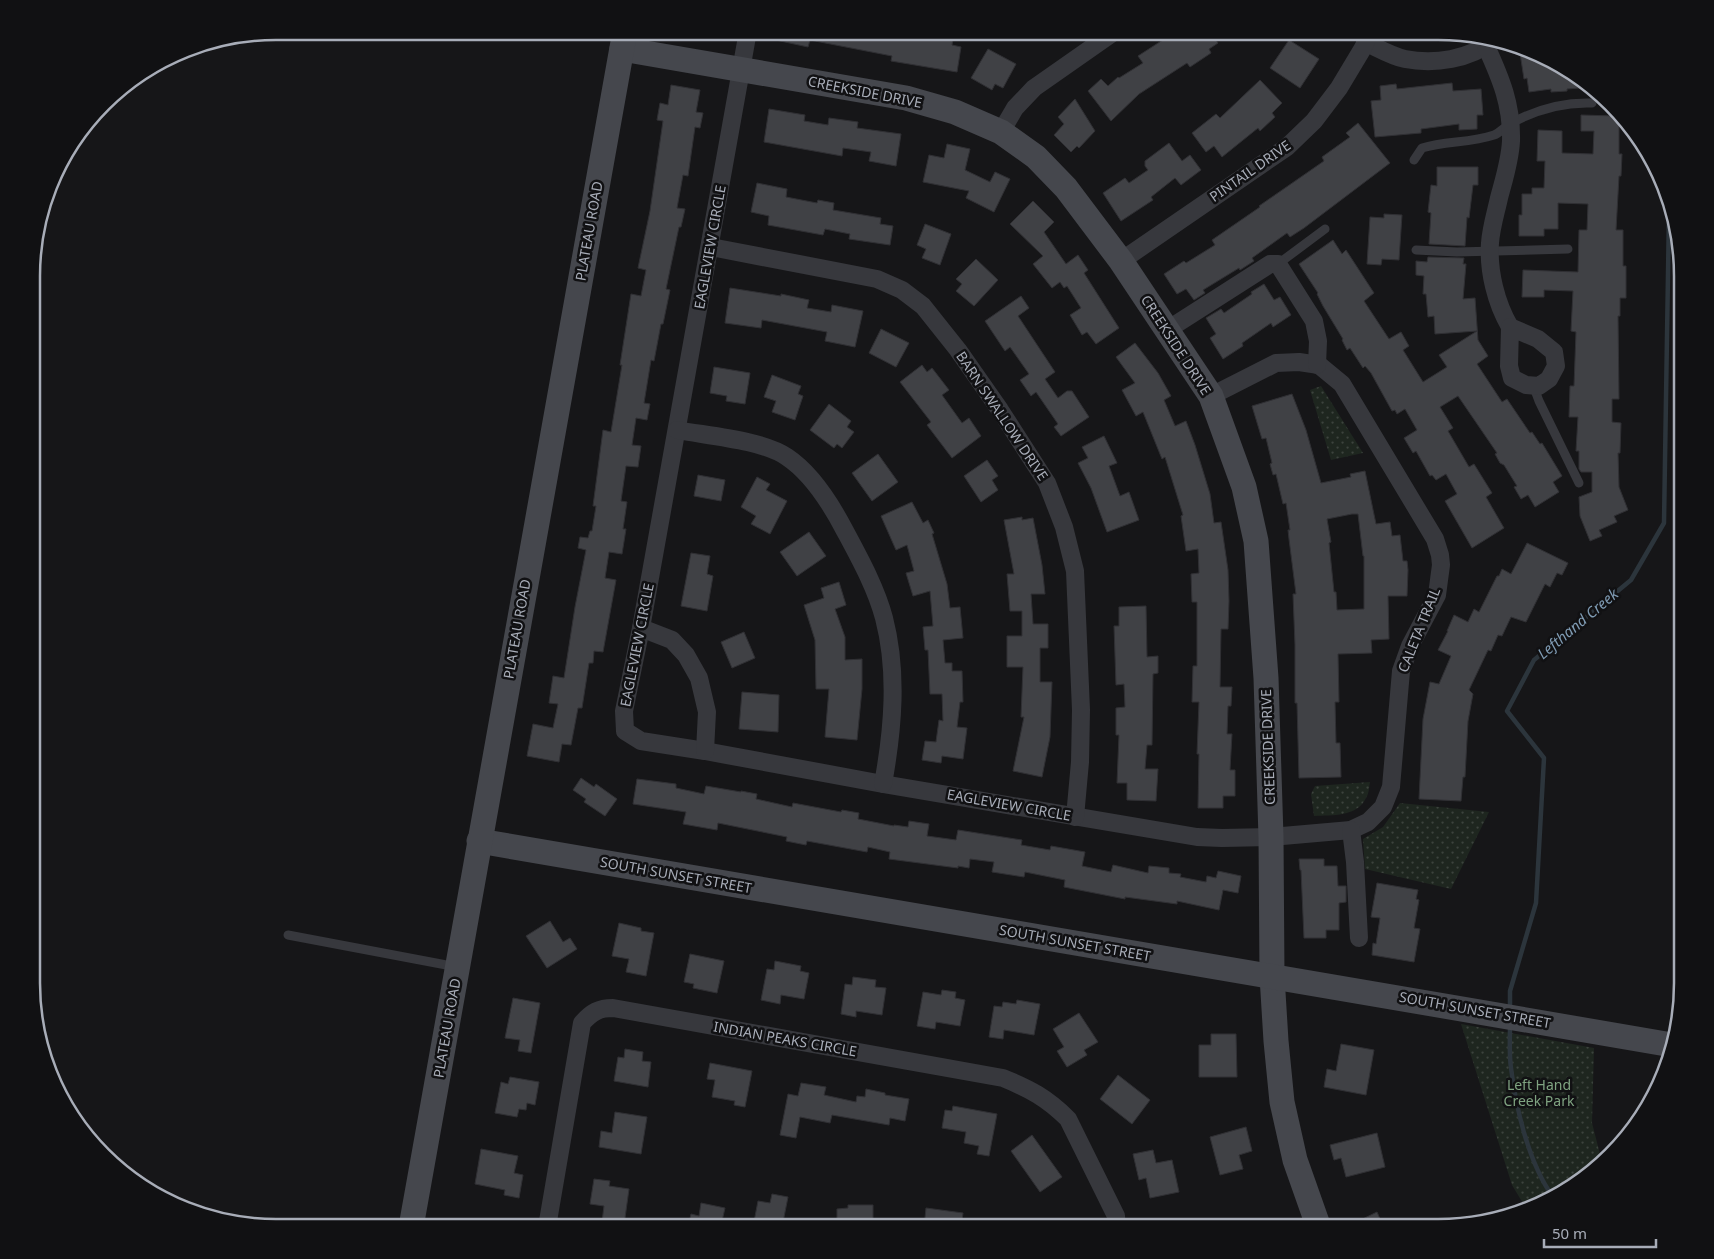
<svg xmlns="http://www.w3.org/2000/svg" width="1714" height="1259" viewBox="0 0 1714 1259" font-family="'Noto Sans',sans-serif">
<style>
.park{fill:url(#park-dots)}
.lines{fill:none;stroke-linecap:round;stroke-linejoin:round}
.stream{stroke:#2c353c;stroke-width:4.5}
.building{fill:#404145;stroke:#303034;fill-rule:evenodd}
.lane{stroke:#37383d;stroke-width:9}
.street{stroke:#37383d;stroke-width:18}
.secondary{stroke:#45474d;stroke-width:25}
.labels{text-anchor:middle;stroke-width:5;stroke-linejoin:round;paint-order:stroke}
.street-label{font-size:14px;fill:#a8adb8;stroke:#111113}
.park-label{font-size:14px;fill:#7fa381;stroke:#111113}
.water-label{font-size:15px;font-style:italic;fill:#7f9bb3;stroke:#111113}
.rim{fill:none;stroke:#a8adb8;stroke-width:2.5}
</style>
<defs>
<pattern id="park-dots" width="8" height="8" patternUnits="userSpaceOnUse" patternTransform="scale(1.25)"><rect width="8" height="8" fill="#1e261f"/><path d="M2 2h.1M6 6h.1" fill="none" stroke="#3c433d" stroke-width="1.8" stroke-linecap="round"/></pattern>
</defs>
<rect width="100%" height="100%" fill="#161618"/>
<!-- park -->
<g class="park">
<polygon points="1321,386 1363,453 1331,460 1310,390"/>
<path d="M1370,782C1369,787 1369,794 1366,798C1357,817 1332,815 1314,816L1311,794L1315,786Z"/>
<polygon points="1400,803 1489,812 1451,889 1365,869 1363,839 1383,827"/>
<polygon points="1461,1024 1594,1048 1592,1123 1601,1158 1547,1202 1527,1210 1512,1185"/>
</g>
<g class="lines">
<!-- stream -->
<g class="stream">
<polyline points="1510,1010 1510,991 1536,903 1544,758 1507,711 1534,660 1631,580 1664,523 1669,212"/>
<path d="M1510,1025C1510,1040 1509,1054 1511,1068C1516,1109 1529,1164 1553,1197"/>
</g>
</g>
<!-- building -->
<g class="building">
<polygon points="763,31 913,32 913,33 953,39 952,45 961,47 957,72 891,61 892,56 810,40 808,47 762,37"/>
<polygon points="1167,32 1210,32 1218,43 1209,49 1211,53 1190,67 1187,63 1139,94 1111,121 1088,91 1101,79 1108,86 1118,77 1119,78 1143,63 1138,56 1169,36"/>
<polygon points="1289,40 1319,59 1300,88 1270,68"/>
<polygon points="988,49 1016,64 1003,88 995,84 992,90 971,78"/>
<polygon points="1534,51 1587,82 1592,87 1567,89 1567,91 1551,92 1551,89 1529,92 1527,78 1524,79 1520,53"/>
<polygon points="1260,80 1282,103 1272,113 1275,117 1260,131 1258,128 1222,157 1214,146 1206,152 1192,133 1216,114 1220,118"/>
<polygon points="1452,83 1453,91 1481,89 1483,115 1477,115 1477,129 1459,130 1459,124 1421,129 1421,133 1375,137 1371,101 1381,100 1380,86 1396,84 1397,89"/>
<polygon points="671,85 700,90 696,112 703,113 700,128 695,127 688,176 683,175 677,208 685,209 681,227 679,227 666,289 670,290 663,324 661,324 654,361 651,360 644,403 650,404 647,420 636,418 632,445 641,446 638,467 626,466 621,501 627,502 623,529 626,529 622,554 609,552 605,578 616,580 603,652 594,651 593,663 589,663 582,708 578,708 571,745 562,744 559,762 527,756 533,724 553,728 558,704 549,703 553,676 564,678 575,607 586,550 578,548 580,537 588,538 590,531 592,531 596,506 593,506 603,430 611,432 622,365 620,365 631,294 641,296 646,270 638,268 650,211 663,121 657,120 660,103 668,105"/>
<polygon points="1075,99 1095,131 1079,148 1077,146 1071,152 1054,135 1064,124 1058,117"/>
<polygon points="769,109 805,115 804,121 828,125 829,118 858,122 857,128 901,134 896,166 869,161 871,152 843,148 842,156 764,142"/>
<polygon points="1581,115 1615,116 1619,121 1619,154 1622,154 1621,176 1619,176 1616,230 1623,230 1623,266 1626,266 1626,298 1620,298 1620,316 1618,316 1619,399 1612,399 1612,422 1621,423 1620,453 1618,453 1619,487 1628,510 1614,516 1617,522 1599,530 1602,536 1590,541 1580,516 1579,497 1592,492 1592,472 1581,472 1579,469 1579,451 1576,451 1578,417 1569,417 1570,386 1574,386 1576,332 1571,331 1573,291 1544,290 1544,297 1522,297 1523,270 1578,272 1579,230 1587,230 1588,204 1558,203 1558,229 1544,229 1544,236 1519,236 1519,215 1522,215 1522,194 1532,194 1532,188 1544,188 1545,161 1537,161 1538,130 1562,131 1562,153 1593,154 1594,131 1581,131"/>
<polygon points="1358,123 1390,163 1304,228 1290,237 1287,233 1252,258 1254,261 1240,270 1239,268 1203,290 1205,293 1194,300 1186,289 1177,294 1164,274 1184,261 1186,263 1215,245 1212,240 1260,207 1259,206 1324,161 1322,157 1350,137 1346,133"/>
<polygon points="1169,143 1182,161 1190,155 1201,170 1181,185 1175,178 1151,197 1153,200 1121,221 1103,193 1125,178 1129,183 1148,170 1145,166 1145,161"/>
<polygon points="947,144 970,149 965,170 990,182 995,172 1010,179 994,212 966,198 969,191 923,182 929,155 944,158"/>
<polygon points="1437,167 1478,167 1478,185 1473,185 1469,218 1467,217 1465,246 1429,244 1431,213 1428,212 1431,185 1437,186"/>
<polygon points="757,183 787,189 786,197 817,203 818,200 834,203 833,210 881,218 880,224 893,226 890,245 849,239 850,234 825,229 823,235 768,225 769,216 751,212"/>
<polygon points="1033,201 1054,222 1044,232 1066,264 1078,255 1088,270 1084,273 1119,328 1096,344 1087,332 1082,335 1070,315 1081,308 1067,286 1064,288 1060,282 1052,288 1033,264 1043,256 1010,224"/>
<polygon points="1384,214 1402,215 1399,260 1382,259 1381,265 1367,264 1370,217 1384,218"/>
<polygon points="925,224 951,234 940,265 922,258 926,249 917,245"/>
<polygon points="1333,240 1342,254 1346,250 1374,293 1364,301 1389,339 1401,332 1409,346 1403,350 1423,382 1447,367 1439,355 1477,331 1435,334 1434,316 1428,317 1426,294 1423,294 1424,276 1416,275 1416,261 1427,262 1428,257 1464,258 1463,264 1466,264 1463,299 1475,298 1478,340 1488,356 1477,364 1502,402 1507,399 1530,433 1532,432 1540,444 1542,443 1562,476 1553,482 1559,492 1535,507 1528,495 1521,499 1514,487 1517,486 1504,465 1500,463 1495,454 1497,453 1458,396 1440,407 1453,428 1448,431 1469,467 1474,464 1492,493 1486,497 1504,528 1472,548 1445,501 1457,494 1446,474 1436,480 1432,475 1430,476 1416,451 1413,453 1404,438 1417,430 1405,409 1397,414 1395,410 1392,411 1371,373 1365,366 1363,368 1350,348 1347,350 1342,340 1343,339 1323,306 1317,294 1318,293 1299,264"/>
<polygon points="976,259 998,280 974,306 956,291 962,284 956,279"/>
<polygon points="1264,284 1274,300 1280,297 1291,315 1273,327 1271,323 1242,343 1243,346 1223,359 1210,338 1216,334 1206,318 1221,309 1224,313 1252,294 1251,292"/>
<polygon points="730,288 781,296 781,294 809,300 807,308 831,312 832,305 863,311 855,347 825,341 827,332 762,320 761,328 725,323"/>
<polygon points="1021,296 1029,308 1018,316 1055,372 1045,379 1058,398 1067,391 1072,391 1089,417 1061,436 1054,427 1058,424 1036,392 1031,396 1020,380 1029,374 1010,347 1005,351 985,321"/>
<polygon points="881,329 909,343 896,367 869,353"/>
<polygon points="1135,343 1158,373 1171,396 1164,400 1175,426 1186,421 1195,445 1210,494 1214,523 1221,522 1228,570 1229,601 1228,629 1221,629 1220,687 1232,687 1231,706 1228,706 1227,734 1232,734 1230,770 1235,770 1235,796 1223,796 1223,808 1198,808 1199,754 1197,754 1199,702 1192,702 1193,666 1197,666 1197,602 1192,602 1191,574 1199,573 1198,549 1186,551 1181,516 1183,515 1165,457 1162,459 1143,412 1136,416 1122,390 1135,383 1116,357"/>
<polygon points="922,365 927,372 932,368 949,390 942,395 962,423 969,418 981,436 952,458 927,425 931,422 900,382"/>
<polygon points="714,367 750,373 745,404 726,401 727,396 710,393"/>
<polygon points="772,375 801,386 798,394 803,396 795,420 772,412 776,401 764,397"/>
<path d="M1292,394L1306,430L1321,483L1351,477L1350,474L1365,471L1376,524L1390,522L1392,536L1400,535L1403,561H1407L1408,570L1407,596H1388L1389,639L1371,640L1372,653L1338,654L1339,702H1335L1336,743H1340L1341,777L1299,778L1297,703H1295V645L1293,594H1296L1289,539L1288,530H1290L1286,503L1283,504L1276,474L1273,475L1270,464L1272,463L1266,438L1262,439L1252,406ZM1352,514H1358L1363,556H1364V609L1337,610L1336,592H1334L1329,543L1331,542L1327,519Z"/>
<polygon points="829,404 851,421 847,427 854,432 842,448 837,444 834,448 810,430"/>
<polygon points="1104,436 1117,463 1109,466 1120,496 1129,492 1139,520 1107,532 1091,488 1078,463 1088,458 1082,447"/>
<polygon points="878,454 898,482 872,501 852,473"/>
<polygon points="987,460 998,476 992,480 998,490 981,502 964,476"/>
<polygon points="698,475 725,480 721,501 694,496"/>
<polygon points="757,477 770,484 766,490 787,501 770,534 751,524 756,516 741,507"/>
<polygon points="912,502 923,523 928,520 934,533 932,534 947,584 950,608 960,607 963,638 943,640 945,663 952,663 952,671 962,671 963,702 960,702 957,727 967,728 963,759 942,756 941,763 922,760 925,741 936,742 939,720 943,721 942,694 930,694 928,650 925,650 923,627 933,626 930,591 913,596 906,573 914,571 907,545 896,550 881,516"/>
<polygon points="1022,517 1022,520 1033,518 1042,565 1045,594 1031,594 1033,624 1048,624 1048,648 1040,648 1040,682 1052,682 1050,737 1042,777 1013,771 1024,717 1021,717 1023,667 1007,667 1007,636 1022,636 1022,611 1010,611 1007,574 1014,574 1004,520"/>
<polygon points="809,532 826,556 797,576 780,552"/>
<polygon points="1527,543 1568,563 1562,575 1557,573 1550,587 1545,584 1526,622 1511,617 1502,636 1498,635 1491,651 1488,650 1469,690 1473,694 1468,721 1465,777 1463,777 1461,801 1419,799 1423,719 1430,682 1439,684 1451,656 1438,650 1448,631 1447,631 1454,615 1468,622 1474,609 1479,612 1497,576 1499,576 1502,569 1511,574"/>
<polygon points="691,553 710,556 707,574 713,576 707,611 681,606"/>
<polygon points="839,582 846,605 835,609 845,637 845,660 862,659 862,689 857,740 825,737 829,689 816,689 815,640 804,605 824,598 821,588"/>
<polygon points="1146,606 1147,657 1158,656 1158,673 1153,674 1152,745 1147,745 1145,769 1158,769 1156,801 1127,800 1127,783 1117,783 1119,735 1116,735 1116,708 1125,707 1124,684 1116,685 1114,626 1119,626 1119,607"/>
<polygon points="744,632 755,658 732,668 721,642"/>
<polygon points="742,692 779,695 778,732 739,729"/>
<polygon points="581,778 594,787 596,784 617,799 605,816 584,802 586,799 573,790"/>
<polygon points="637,779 676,784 676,788 704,794 706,786 741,792 741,791 757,794 756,799 792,807 793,803 841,812 842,810 859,813 858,819 894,826 894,825 908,827 909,821 929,824 927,836 956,840 958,830 1022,840 1021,845 1050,850 1051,846 1085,852 1082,866 1111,872 1113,865 1148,873 1149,866 1169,868 1169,873 1181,874 1180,877 1206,882 1207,876 1216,878 1218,871 1241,876 1238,893 1223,890 1219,910 1177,901 1177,904 1125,897 1125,899 1064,887 1065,880 1025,872 1024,877 992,872 994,862 970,859 969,868 958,866 958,868 889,859 890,852 868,847 867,852 807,841 806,845 786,841 787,837 718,823 717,830 683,824 686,812 633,804"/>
<polygon points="1299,859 1324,859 1324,866 1337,866 1338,886 1346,886 1346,902 1339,903 1339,930 1326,930 1326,938 1304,938 1301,870 1300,870"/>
<polygon points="1377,883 1418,890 1416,899 1419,900 1414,928 1420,929 1414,962 1372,955 1373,943 1376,944 1380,918 1371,917"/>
<polygon points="550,921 563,942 570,938 577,949 547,968 526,936"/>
<polygon points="619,923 641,928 641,931 654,933 646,976 626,972 629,959 612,956"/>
<polygon points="690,954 724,961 717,993 693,988 694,984 684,982"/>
<polygon points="775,961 801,966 800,971 809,973 804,999 781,995 780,1004 761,1000 767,969 774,970"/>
<polygon points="853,977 876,980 875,987 886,988 882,1015 856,1011 856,1017 841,1014 845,984 852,985"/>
<polygon points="942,990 956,992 955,998 965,1000 960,1026 936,1022 935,1029 917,1026 923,992 941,995"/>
<polygon points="513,998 540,1003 531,1053 518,1051 520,1040 505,1038"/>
<polygon points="1017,1000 1040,1004 1034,1035 1004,1030 1003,1039 989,1037 994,1006 1002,1007 1003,1002 1016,1004"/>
<polygon points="1079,1013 1098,1042 1084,1050 1087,1055 1067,1067 1057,1051 1064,1047 1053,1029"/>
<polygon points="1211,1034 1236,1034 1237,1077 1199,1077 1199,1045 1211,1045"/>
<polygon points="1341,1044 1374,1050 1366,1095 1324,1087 1327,1069 1336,1071"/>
<polygon points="625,1049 643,1052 642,1061 651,1062 648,1087 614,1081 618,1057 624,1058"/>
<polygon points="710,1063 752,1071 745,1107 734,1105 735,1101 712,1097 715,1080 707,1079"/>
<polygon points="1118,1075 1150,1100 1132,1124 1100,1099"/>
<polygon points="510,1077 539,1082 535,1105 527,1103 526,1110 519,1109 517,1117 495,1113 501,1082 508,1084"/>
<polygon points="801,1083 826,1087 824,1095 856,1102 857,1096 865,1097 866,1089 885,1093 885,1095 909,1099 905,1121 890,1118 889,1125 832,1115 830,1123 800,1117 796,1138 780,1135 788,1094 798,1096"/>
<polygon points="953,1106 997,1114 989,1156 977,1154 979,1146 964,1143 966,1132 942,1128 945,1110 952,1111"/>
<polygon points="615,1112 647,1117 641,1154 599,1147 601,1131 612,1133"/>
<polygon points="1246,1127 1252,1151 1239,1155 1243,1169 1220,1175 1210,1137"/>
<polygon points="1377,1133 1385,1167 1346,1177 1341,1158 1334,1160 1330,1145"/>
<polygon points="1032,1135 1062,1177 1040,1192 1011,1151"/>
<polygon points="481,1149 518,1156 514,1173 523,1175 519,1198 504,1195 505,1190 475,1184"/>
<polygon points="1153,1150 1156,1163 1172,1160 1179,1192 1150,1198 1146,1178 1139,1180 1133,1154"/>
<polygon points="594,1179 610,1181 609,1186 629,1189 624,1225 602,1222 604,1206 590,1204"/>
<polygon points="772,1194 788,1197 782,1227 753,1227 758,1201 770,1203"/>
<polygon points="701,1203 725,1208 722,1221 728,1222 727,1227 688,1227 691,1214 699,1216"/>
<polygon points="848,1205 873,1205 873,1228 837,1227 837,1209 848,1208"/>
<polygon points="926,1208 963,1213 961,1228 924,1228"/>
<polygon points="1377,1212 1384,1228 1344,1228"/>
</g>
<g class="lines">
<!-- lane -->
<g class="lane">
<path d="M1414,160L1422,148C1446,141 1470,143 1494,135C1500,133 1504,127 1510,124C1535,110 1564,102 1592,103"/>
<polyline points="1416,250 1457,252 1568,249"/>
<polyline points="1278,264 1325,229"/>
<polyline points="1533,385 1539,401 1579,483"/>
<polyline points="288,935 457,967"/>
</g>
<!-- street -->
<g class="street">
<polyline points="748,31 641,628 624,711 625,731 641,741 705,751 883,784 1197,837 1222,838 1271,837 1351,830 1368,822 1383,807 1391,787 1401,671 1410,646 1437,595 1441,565 1440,555 1435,539 1342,384 1319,365 1299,362 1276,363 1211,396"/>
<path d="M1365,42C1378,48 1391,56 1405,59C1435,65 1469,59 1493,41"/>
<path d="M1486,46C1501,79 1512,105 1511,141C1510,161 1504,179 1499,198C1496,212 1491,228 1490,243C1488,271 1496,303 1510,327"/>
<polyline points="1001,132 1015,108 1034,88 1114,32"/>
<polyline points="711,247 877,279 902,290 923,306 958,350 1000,410 1047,483 1064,527 1075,571 1081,710 1080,762 1075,817"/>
<polyline points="1121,261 1287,147 1314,121 1339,88 1363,48 1370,32"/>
<polygon points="1510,327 1538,339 1554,352 1556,366 1549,379 1539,386 1526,385 1512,378 1509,366"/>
<polyline points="1167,330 1270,264 1278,264 1314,321 1318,341 1317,365"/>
<path d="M677,430C709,436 762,440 787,457C811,473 832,506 845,531C860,559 876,588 884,618C898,672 893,729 883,784"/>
<polyline points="641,628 672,640 686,655 699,678 707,712 705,751"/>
<polyline points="1351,830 1355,862 1359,938"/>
<path d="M547,1227L582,1023C592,1012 599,1008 613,1008L1003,1078C1030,1089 1047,1098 1068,1119L1116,1216L1117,1228"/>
</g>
<!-- secondary -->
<g class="secondary">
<polyline points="622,49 906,98 955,112 1001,132 1036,157 1066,188 1121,261 1211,396 1244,487 1256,541 1266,678 1271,837 1272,976 1276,1041 1282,1102 1295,1160 1319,1228"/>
<polyline points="479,841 1672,1045"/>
<polyline points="411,1227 625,31"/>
</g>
</g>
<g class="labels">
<!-- street labels -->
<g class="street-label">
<text transform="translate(865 92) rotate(11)" y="5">CREEKSIDE DRIVE</text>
<text transform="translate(1250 171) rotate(-35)" y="5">PINTAIL DRIVE</text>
<text transform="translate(589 231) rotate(-80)" y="5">PLATEAU ROAD</text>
<text transform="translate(710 247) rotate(-80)" y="5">EAGLEVIEW CIRCLE</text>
<text transform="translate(1176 345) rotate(57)" y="5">CREEKSIDE DRIVE</text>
<text transform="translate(1002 416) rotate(56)" y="5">BARN SWALLOW DRIVE</text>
<text transform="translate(517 629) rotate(-80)" y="5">PLATEAU ROAD</text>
<text transform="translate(1419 630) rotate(-68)" y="5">CALETA TRAIL</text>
<text transform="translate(637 645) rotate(-79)" y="5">EAGLEVIEW CIRCLE</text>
<text transform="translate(1268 747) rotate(-92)" y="5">CREEKSIDE DRIVE</text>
<text transform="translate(1009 805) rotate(10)" y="5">EAGLEVIEW CIRCLE</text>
<text transform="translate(676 875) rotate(10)" y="5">SOUTH SUNSET STREET</text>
<text transform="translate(1075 943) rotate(10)" y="5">SOUTH SUNSET STREET</text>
<text transform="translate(1475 1010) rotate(10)" y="5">SOUTH SUNSET STREET</text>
<text transform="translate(447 1028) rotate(-80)" y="5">PLATEAU ROAD</text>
<text transform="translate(785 1039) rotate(10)" y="5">INDIAN PEAKS CIRCLE</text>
</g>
<!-- park labels -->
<g class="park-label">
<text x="1539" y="1090">Left Hand<tspan x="1539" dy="16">Creek Park</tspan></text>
</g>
<!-- water labels -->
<g class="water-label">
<text transform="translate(1578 624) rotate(-40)" y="5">Lefthand Creek</text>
</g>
</g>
<!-- crop -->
<path d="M0 0H1714V1259H0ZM276 40H1438A236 236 0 0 1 1674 276V983A236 236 0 0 1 1438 1219H276A236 236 0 0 1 40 983V276A236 236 0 0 1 276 40Z" fill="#111113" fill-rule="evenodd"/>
<path class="rim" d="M276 40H1438A236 236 0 0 1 1674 276V983A236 236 0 0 1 1438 1219H276A236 236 0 0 1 40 983V276A236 236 0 0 1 276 40Z"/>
<!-- scale -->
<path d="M1544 1239v8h112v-8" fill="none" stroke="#a8adb8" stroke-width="2.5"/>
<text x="1552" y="1239" font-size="15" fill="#a8adb8" stroke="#111113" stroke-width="4" paint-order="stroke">50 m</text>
</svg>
